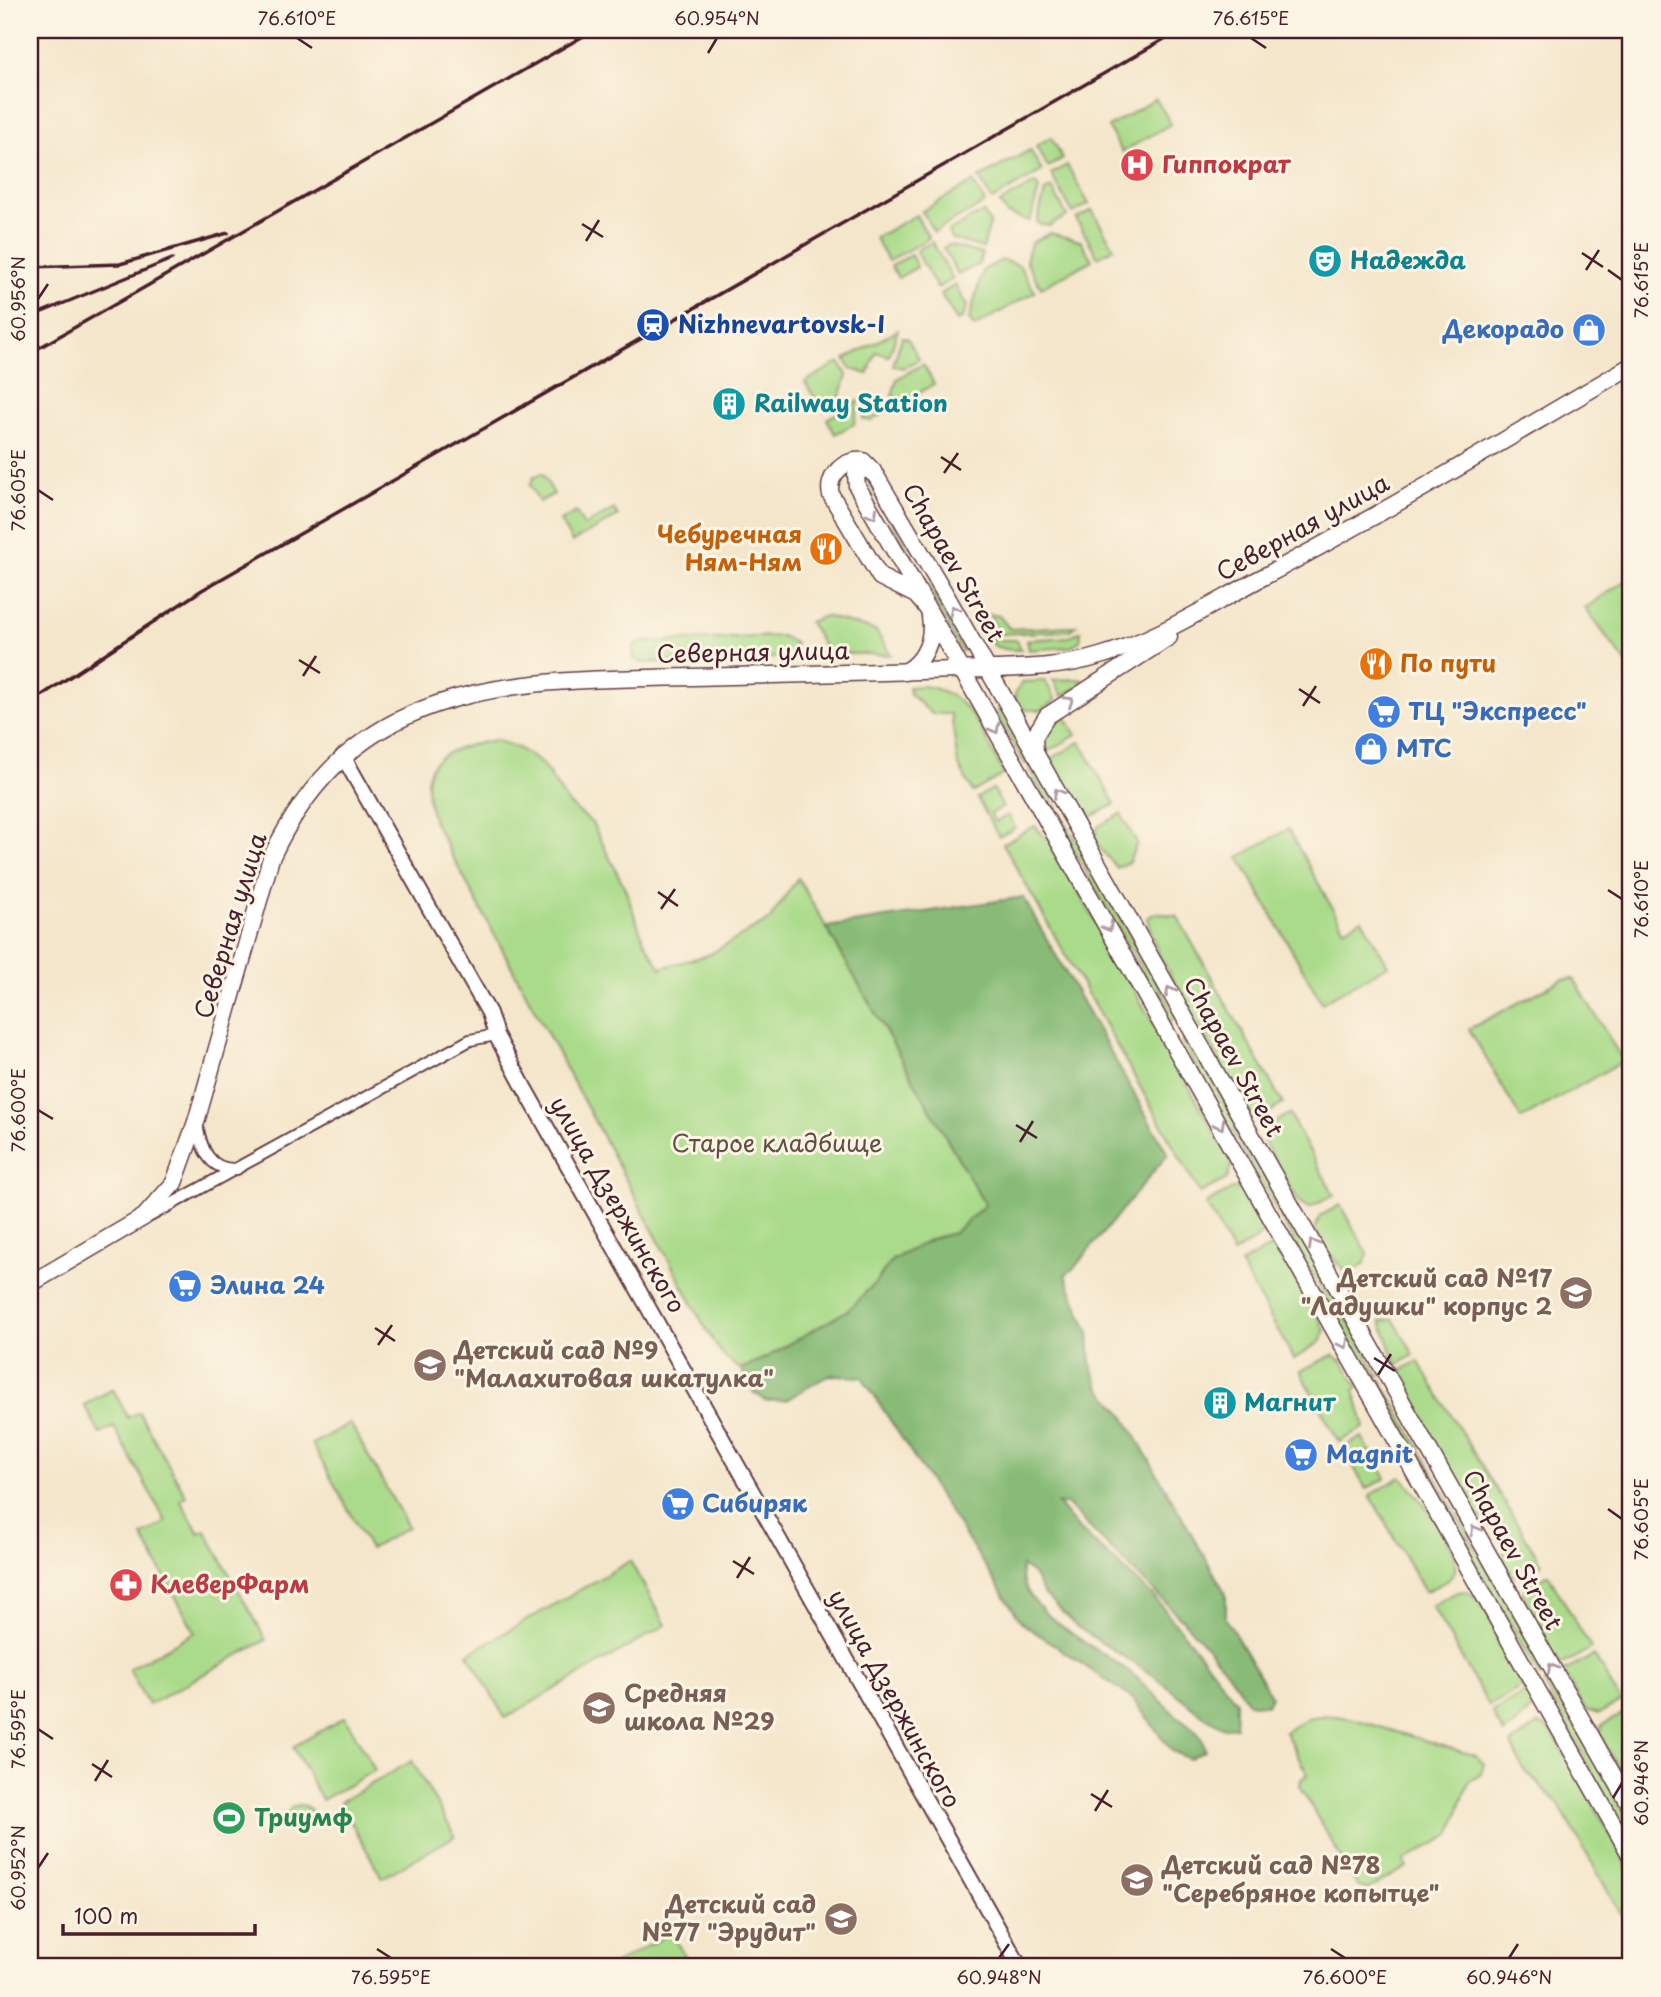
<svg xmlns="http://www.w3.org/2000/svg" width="1661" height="1997" viewBox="0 0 1661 1997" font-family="'Playpen Sans',sans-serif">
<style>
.green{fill:#aadb8a;stroke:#7a7d5a;stroke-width:2}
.forest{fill:#87bb76;stroke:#686d50;stroke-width:2}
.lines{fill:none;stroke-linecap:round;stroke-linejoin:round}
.minor-casing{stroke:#643d43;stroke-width:14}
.tertiary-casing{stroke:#643d43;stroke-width:18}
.secondary-casing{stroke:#643d43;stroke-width:19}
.minor{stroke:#fff;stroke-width:10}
.tertiary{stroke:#fff;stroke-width:14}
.secondary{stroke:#fff;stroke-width:16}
.rail{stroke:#4a1f2b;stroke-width:3.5}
.oneway{stroke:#ae9aa0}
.ticks{fill:none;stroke:#4a1f2b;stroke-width:2.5}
.labels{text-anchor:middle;stroke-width:6;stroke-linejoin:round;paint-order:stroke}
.health-label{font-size:24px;font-weight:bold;fill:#be3a42;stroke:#fcf5e5;text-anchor:start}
.culture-label{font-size:24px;font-weight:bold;fill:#0d838f;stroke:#fcf5e5;text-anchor:start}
.transit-label{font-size:24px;font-weight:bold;fill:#164399;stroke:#fcf5e5;text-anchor:start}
.shop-label{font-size:24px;font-weight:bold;fill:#366cbe;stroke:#fcf5e5;text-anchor:start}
.street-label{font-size:24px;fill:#4a1f2b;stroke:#fcf5e5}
.food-label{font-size:24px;font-weight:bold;fill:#c56008;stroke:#fcf5e5;text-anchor:end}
.park-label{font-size:24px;fill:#624e43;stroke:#fcf5e5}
.education-label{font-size:24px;font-weight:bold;fill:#785e54;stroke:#fcf5e5;text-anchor:start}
.leisure-label{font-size:24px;font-weight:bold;fill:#27864d;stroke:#fcf5e5;text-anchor:start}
.neatline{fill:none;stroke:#4a1f2b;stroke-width:2.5}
.ticks-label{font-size:18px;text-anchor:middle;fill:#4a1f2b}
</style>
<rect width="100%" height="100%" fill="#fcf5e5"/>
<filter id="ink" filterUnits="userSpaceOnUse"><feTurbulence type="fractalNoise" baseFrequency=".0143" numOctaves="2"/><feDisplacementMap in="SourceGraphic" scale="14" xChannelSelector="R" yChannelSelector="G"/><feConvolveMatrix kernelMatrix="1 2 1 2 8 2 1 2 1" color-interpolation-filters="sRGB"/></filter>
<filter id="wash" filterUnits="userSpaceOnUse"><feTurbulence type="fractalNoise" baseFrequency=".00686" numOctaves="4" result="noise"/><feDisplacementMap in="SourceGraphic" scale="28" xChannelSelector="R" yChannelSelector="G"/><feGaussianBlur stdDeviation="1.57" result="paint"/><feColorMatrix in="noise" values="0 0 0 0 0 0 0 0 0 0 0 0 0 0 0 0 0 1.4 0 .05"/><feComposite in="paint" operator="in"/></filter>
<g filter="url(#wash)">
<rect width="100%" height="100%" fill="#f4e6cb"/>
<!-- green -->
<g class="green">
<polygon points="1156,99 1171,124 1122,152 1108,127"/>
<polygon points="1051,137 1063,159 1048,167 1036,146"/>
<polygon points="1030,150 1042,171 992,200 979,178"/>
<polygon points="1067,165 1089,204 1073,213 1051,174"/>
<polygon points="973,182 985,203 934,232 922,211"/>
<polygon points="1035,183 1039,189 1030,221 1007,214 1000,203"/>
<polygon points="1052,188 1067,216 1049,226 1037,223 1045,191"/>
<polygon points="1092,210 1114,248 1098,257 1076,219"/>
<polygon points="983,212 990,224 983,248 952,239 948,232"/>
<polygon points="916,215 929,238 888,261 875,238"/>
<polygon points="1050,233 1081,241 1092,260 1041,288 1026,261 1031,243"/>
<polygon points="932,242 953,279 937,288 916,251"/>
<polygon points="949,245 982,254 979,264 958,275 943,248"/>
<polygon points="911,255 917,267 898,278 891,266"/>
<polygon points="1002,260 1019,265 1035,292 974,327 969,319 983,270"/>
<polygon points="955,285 967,306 963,317 957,321 941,294"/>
<polygon points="898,330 889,356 876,352 868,374 851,369 845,359"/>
<polygon points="902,337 908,339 919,359 903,368 893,365"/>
<polygon points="839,362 847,375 839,401 819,405 805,382"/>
<polygon points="923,364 934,384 905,401 892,396 897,379"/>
<polygon points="870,396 898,405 870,421 863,419"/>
<polygon points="859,401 854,424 835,434 827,419"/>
<polygon points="542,473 554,494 539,502 530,485 534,477"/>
<polygon points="867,478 870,480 965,650 961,651"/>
<polygon points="614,509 618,516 572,542 560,521 576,512 584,526"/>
<polygon points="1631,577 1631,667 1630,668 1585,608"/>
<polygon points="989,614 999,616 1010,629 1076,626 1068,631 1000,634"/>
<polygon points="825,616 876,631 891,655 828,653 809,622"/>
<path d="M982,618L994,640H1017L1021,650C1000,650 990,648 979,628Z"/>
<polygon points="1081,631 1080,641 1070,647 1029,650 1027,640 1069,637"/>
<polygon points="781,636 795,643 790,657 642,663 633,658 634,645 640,642"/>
<polygon points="1080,679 1085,682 1083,685 1062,696 1053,680"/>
<polygon points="1045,681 1056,700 1040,710 1024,710 1015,700 1015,693 1023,682"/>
<path d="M923,686C972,692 983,736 1004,774L973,792L958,764L951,714H932L910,694L909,687Z"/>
<polygon points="997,709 1002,711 1030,761 1025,764 996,714"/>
<path d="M1063,713L1076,735L1045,753C1039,734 1049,724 1063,713Z"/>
<path d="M495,740L518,748L542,764L568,803L592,823L624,886L644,941L661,968L708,955L769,920L798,878L985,1205L954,1233L931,1239L892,1260L876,1282L848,1310L765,1358L741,1369C720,1358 711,1337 700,1318L434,822C414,759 438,751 495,740Z"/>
<polygon points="1080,742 1115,804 1089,818 1080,813 1049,760"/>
<polygon points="1034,766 1177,1018 1171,1022 1029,770"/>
<polygon points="993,789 1003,807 991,814 995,822 1008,815 1015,828 999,837 977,798"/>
<polygon points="1121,814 1137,843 1129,862 1117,868 1099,847 1094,836 1099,826"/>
<polygon points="1035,826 1052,845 1232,1163 1227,1179 1200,1193 1003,844"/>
<polygon points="1288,829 1344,929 1362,919 1388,965 1322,1003 1239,857"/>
<path d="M1156,913L1177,916L1283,1104C1271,1111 1260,1122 1248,1112L1158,953L1147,918Z"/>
<polygon points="1563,979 1574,979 1623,1061 1521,1119 1469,1029"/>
<polygon points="1188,1038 1379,1376 1372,1380 1182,1042"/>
<polygon points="1289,1114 1334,1195 1309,1208 1299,1202 1263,1140 1264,1129"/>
<path d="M1244,1188L1249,1191C1269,1229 1273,1231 1233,1253L1206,1204L1232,1189Z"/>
<polygon points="1340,1205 1368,1254 1364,1264 1348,1274 1329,1254 1315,1229 1320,1216"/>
<polygon points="1271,1247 1283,1252 1325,1330 1320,1342 1294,1359 1240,1264"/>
<polygon points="1393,1319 1414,1355 1397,1365 1381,1321"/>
<polygon points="1333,1355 1343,1362 1358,1387 1354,1390 1365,1427 1339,1442 1300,1371"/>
<polygon points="1418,1361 1542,1564 1521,1576 1512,1576 1502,1561 1504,1552 1513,1545 1493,1510 1483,1516 1475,1528 1397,1373"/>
<polygon points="1381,1380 1546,1673 1540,1677 1375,1384"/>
<polygon points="113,1389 128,1418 139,1412 186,1496 180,1500 199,1533 205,1530 266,1640 148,1705 129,1669 195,1632 142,1536 166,1522 114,1427 100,1434 84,1405"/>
<polygon points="350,1423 408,1527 370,1549 312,1444"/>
<polygon points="1362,1437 1386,1478 1366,1489 1343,1448"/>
<path d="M1401,1477C1416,1492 1467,1555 1453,1575C1447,1583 1433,1587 1425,1592L1370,1495Z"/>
<polygon points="630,1561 666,1625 505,1718 468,1654"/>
<polygon points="1548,1574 1591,1648 1560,1666 1522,1594 1526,1586"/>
<polygon points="1467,1591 1479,1600 1527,1684 1489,1706 1432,1606 1457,1592"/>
<polygon points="1594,1655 1621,1702 1598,1714 1585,1710 1563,1672"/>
<polygon points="1550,1680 1631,1826 1631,1842 1544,1684"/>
<polygon points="1530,1690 1534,1707 1504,1734 1492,1712"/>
<polygon points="1627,1712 1631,1720 1631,1791 1599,1734 1602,1725"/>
<polygon points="1328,1715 1354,1719 1476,1756 1484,1764 1480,1775 1469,1781 1450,1835 1404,1861 1407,1867 1367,1890 1357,1886 1300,1787 1301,1779 1308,1775 1285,1732 1308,1718"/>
<polygon points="345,1717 375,1770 322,1800 293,1747"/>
<polygon points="1539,1724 1551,1730 1624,1858 1631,1883 1631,1932 1558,1803 1523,1769 1511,1744"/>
<polygon points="412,1761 455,1836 382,1878 340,1802"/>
<circle cx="300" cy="1818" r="13"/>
<polygon points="671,1933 691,1967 610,1967"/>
</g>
<!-- forest -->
<path class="forest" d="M1023,897L1168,1154L1075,1267L1065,1275L1089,1333L1091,1364L1099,1387L1123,1414L1226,1594V1619L1271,1696L1267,1705L1248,1703C1200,1626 1128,1570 1067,1504H1058L1076,1526L1155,1598L1185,1635L1236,1701V1727L1224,1728L1202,1715L1154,1676L1077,1627L1043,1593L1033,1574L1021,1566C1017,1612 1102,1649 1132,1674C1148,1687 1160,1702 1176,1715C1189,1726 1203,1732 1205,1751L1190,1759L1172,1751L1132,1698L1022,1623L862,1377L829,1375L786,1400L767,1401L754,1393L741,1369L765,1358L848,1310L876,1282L892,1260L931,1239L954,1233L985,1205L826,927Z"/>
</g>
<g filter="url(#ink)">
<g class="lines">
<!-- minor casing -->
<g class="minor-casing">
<g id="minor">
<path d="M197,1124C201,1148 209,1171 237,1169"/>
<polyline points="150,1216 470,1040 496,1035"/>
</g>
</g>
<!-- tertiary casing -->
<g class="tertiary-casing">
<polyline id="tertiary" points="343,756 489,1013 496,1035 525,1089 1020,1967"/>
</g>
<!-- secondary casing -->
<g class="secondary-casing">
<g id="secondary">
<path d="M873,471L863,461C844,458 826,477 831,495L880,577L916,595L927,608L1631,1856"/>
<polyline points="923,600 857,486 856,475 861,470 868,469 876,476 947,597 1631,1807"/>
<path d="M905,672C925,661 934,639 930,617"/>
<polyline points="1035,753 1034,737 1047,716 1169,637"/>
<path d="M30,1284L144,1217L174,1183L196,1122L271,858C357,675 517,681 693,677C781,675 869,673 957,670C1005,668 1055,670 1100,656C1158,639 1210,605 1263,577C1388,511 1509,437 1631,366"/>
</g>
</g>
<!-- minor -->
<use href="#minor" class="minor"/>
<!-- tertiary -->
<use href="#tertiary" class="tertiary"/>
<!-- secondary -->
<use href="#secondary" class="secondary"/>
<!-- rail -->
<g class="rail">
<polyline points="30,267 120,264 228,233"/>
<polyline points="30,317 172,259"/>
<polyline points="30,353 594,30"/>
<polyline points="30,703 202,590 1180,30"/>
</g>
</g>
<!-- one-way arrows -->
<defs><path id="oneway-chevron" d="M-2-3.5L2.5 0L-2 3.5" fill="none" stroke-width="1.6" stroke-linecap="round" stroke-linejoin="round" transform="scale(1.75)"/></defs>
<g class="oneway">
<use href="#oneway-chevron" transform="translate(873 514) rotate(60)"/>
<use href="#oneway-chevron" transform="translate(954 610) rotate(-119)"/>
<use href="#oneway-chevron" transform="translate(1069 701) rotate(-33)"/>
<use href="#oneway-chevron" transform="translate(995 729) rotate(61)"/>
<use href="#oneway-chevron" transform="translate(1058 793) rotate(-120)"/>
<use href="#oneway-chevron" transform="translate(1108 927) rotate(60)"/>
<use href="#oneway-chevron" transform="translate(1170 991) rotate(-119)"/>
<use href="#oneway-chevron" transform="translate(1220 1125) rotate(61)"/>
<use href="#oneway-chevron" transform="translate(1313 1244) rotate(-120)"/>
<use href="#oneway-chevron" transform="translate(1344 1344) rotate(60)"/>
<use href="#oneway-chevron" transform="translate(1475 1530) rotate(-120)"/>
<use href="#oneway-chevron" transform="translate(1552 1668) rotate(-119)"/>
</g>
</g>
<!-- ticks -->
<path class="ticks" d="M297,38L312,48M1251,38L1266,48M708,53L717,38M582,224L603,237M586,241L599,220M1582,253L1603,267M1586,270L1599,250M1608,270L1622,280M38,299L48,284M941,457L961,470M944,473L958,453M38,490L53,500M299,660L320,673M303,676L316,656M1299,689L1320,703M1303,706L1316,686M1608,890L1622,899M658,892L678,906M661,909L675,889M38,1110L53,1119M1016,1125L1037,1138M1020,1142L1033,1121M375,1328L395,1341M378,1345L392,1325M1374,1358L1395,1371M1378,1375L1391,1354M1608,1509L1622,1519M733,1561L754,1574M737,1578L750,1557M38,1729L53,1739M92,1764L112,1777M95,1781L108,1760M1091,1794L1112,1807M1613,1798L1622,1783M1095,1811L1108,1790M38,1868L48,1853M377,1949L391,1958M1331,1949L1345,1958M999,1958L1009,1944M1509,1958L1518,1944"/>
<!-- icons -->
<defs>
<g id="hospital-disc" transform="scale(1.75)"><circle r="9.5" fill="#e0444e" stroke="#fcf5e5"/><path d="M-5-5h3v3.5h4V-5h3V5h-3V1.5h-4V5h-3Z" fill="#fff"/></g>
<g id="theatre-disc" transform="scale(1.75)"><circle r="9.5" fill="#0f9aa8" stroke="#fcf5e5"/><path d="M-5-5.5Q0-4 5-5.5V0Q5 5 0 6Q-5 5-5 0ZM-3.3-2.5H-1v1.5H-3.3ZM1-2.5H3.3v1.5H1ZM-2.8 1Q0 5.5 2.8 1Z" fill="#fff"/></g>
<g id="station-disc" transform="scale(1.75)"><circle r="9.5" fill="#1a4fb4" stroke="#fcf5e5"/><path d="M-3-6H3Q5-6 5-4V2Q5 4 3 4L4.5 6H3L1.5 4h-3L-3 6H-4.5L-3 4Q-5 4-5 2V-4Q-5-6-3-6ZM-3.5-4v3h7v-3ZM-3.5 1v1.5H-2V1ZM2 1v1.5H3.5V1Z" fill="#fff"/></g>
<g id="shop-disc" transform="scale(1.75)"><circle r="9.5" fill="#3f7fe0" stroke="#fcf5e5"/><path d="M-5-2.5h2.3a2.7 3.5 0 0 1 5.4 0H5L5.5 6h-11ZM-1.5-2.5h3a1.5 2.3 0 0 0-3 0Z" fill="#fff"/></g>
<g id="building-disc" transform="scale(1.75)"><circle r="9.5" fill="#0f9aa8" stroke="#fcf5e5"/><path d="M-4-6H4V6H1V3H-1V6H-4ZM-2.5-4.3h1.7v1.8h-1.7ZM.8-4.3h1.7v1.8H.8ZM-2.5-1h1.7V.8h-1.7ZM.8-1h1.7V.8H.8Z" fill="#fff"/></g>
<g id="restaurant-disc" transform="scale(1.75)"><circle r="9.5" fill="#e8710a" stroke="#fcf5e5"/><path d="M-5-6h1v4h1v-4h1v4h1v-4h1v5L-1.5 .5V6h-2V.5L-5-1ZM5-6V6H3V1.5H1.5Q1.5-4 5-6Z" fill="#fff"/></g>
<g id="supermarket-disc" transform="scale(1.75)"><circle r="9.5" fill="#3f7fe0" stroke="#fcf5e5"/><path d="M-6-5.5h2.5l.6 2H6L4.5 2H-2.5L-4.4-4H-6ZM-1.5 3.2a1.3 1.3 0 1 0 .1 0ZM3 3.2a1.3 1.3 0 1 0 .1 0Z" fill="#fff"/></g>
<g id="school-disc" transform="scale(1.75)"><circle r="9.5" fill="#8d6e63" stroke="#fcf5e5"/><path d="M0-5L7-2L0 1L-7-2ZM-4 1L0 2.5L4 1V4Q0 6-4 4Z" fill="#fff"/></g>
<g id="pharmacy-disc" transform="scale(1.75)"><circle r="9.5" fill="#e0444e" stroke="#fcf5e5"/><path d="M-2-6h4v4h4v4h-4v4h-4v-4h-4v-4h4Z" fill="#fff"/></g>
<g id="stadium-disc" transform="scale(1.75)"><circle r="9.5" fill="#2e9e5b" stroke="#fcf5e5"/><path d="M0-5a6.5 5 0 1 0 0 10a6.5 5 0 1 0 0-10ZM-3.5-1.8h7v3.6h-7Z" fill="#fff"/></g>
</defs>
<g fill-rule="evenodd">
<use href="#hospital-disc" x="1137" y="165"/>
<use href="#theatre-disc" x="1325" y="261"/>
<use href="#station-disc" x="653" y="325"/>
<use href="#shop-disc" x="1589" y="330"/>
<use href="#building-disc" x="729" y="404"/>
<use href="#restaurant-disc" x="826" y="549"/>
<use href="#restaurant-disc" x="1376" y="664"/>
<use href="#supermarket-disc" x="1384" y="712"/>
<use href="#shop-disc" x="1371" y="749"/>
<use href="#supermarket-disc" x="185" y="1286"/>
<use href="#school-disc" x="1576" y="1293"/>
<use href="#school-disc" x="430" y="1365"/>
<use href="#building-disc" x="1220" y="1403"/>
<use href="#supermarket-disc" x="1301" y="1455"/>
<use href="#supermarket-disc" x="678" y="1504"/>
<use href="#pharmacy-disc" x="126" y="1585"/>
<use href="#school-disc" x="599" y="1708"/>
<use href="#stadium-disc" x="229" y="1818"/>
<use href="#school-disc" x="1137" y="1880"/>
<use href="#school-disc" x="841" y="1919"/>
</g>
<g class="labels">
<!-- health labels -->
<g class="health-label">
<text x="1162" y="173">Гиппократ</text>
<text x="150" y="1593">КлеверФарм</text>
</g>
<!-- culture labels -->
<g class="culture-label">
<text x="1350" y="269">Надежда</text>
<text x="754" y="412">Railway Station</text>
<text x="1244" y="1411">Магнит</text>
</g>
<!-- transit labels -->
<g class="transit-label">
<text x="678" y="333">Nizhnevartovsk-I</text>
</g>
<!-- shop labels -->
<g class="shop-label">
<text x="1564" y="338" text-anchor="end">Декорадо</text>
<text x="1408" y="720">ТЦ "Экспресс"</text>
<text x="1396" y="757">МТС</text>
<text x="210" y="1294">Элина 24</text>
<text x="1326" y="1463">Magnit</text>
<text x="702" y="1512">Сибиряк</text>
</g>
<!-- street labels -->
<g class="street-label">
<text transform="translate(1303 528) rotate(-29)" y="8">Северная улица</text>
<text transform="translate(953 563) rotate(60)" y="8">Chapaev Street</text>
<text transform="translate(753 653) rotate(-1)" y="8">Северная улица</text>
<text transform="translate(231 926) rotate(-73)" y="8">Северная улица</text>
<text transform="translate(1233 1057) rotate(61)" y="8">Chapaev Street</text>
<text transform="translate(617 1205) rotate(60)" y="8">улица Дзержинского</text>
<text transform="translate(1512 1550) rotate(61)" y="8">Chapaev Street</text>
<text transform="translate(894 1699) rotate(61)" y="8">улица Дзержинского</text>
</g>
<!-- food labels -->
<g class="food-label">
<text x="802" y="543">Чебуречная<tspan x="802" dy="28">Ням-Ням</tspan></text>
<text x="1400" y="672" text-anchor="start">По пути</text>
</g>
<!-- park labels -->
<g class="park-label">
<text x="777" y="1152">Старое кладбище</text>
</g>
<!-- education labels -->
<g class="education-label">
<text x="1552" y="1287" text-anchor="end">Детский сад №17<tspan x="1552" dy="28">"Ладушки" корпус 2</tspan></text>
<text x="454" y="1359">Детский сад №9<tspan x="454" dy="28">"Малахитовая шкатулка"</tspan></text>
<text x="624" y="1702">Средняя<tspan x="624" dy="28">школа №29</tspan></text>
<text x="1162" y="1874">Детский сад №78<tspan x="1162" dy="28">"Серебряное копытце"</tspan></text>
<text x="816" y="1913" text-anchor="end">Детский сад<tspan x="816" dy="28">№77 "Эрудит"</tspan></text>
</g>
<!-- leisure labels -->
<g class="leisure-label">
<text x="254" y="1826">Триумф</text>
</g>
</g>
<!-- margin -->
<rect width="1661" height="1997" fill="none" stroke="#fcf5e5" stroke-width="77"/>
<!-- scale -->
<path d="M63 1924v10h192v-10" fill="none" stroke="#4a1f2b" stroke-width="3.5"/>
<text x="74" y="1924" font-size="21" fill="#4a1f2b" stroke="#fcf5e5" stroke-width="5" paint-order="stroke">100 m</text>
<rect x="38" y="38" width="1584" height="1920" class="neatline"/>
<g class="ticks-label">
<text x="297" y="25">76.610°E</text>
<text x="717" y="25">60.954°N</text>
<text x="1251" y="25">76.615°E</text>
<text transform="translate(1642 280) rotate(-90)" y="6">76.615°E</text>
<text transform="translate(19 299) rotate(-90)" y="6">60.956°N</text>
<text transform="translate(19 490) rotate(-90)" y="6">76.605°E</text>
<text transform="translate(1642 899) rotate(-90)" y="6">76.610°E</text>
<text transform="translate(19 1110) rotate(-90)" y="6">76.600°E</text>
<text transform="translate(1642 1519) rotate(-90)" y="6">76.605°E</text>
<text transform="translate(19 1729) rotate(-90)" y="6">76.595°E</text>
<text transform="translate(1642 1783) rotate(-90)" y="6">60.946°N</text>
<text transform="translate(19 1868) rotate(-90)" y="6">60.952°N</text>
<text x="391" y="1984">76.595°E</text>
<text x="999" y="1984">60.948°N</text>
<text x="1345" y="1984">76.600°E</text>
<text x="1509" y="1984">60.946°N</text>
</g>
</svg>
